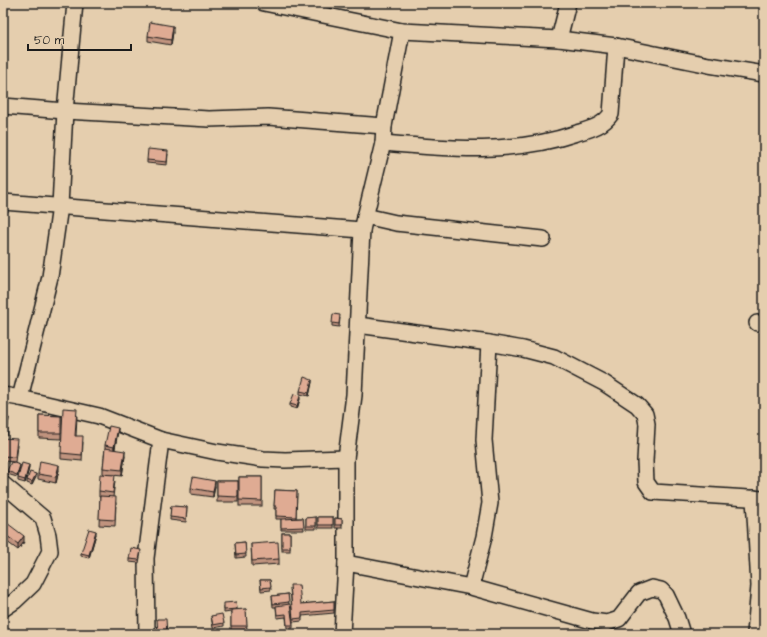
<svg xmlns="http://www.w3.org/2000/svg" width="767" height="637" viewBox="0 0 767 637" font-family="'Architects Daughter',sans-serif">
<style>
.lines{fill:none;stroke-linecap:round;stroke-linejoin:round}
.minor-casing{stroke:#1c1c1c;stroke-width:18}
.minor{stroke:#e5ceae;stroke-width:15}
.wall{fill:#c0937e;stroke:#1c1c1c}
.shaded-wall{fill:#9c7867;stroke:#1c1c1c}
.building{fill:#dfab93;stroke:#1c1c1c}
</style>
<rect width="100%" height="100%" fill="#e5ceae"/>
<filter id="ink" filterUnits="userSpaceOnUse"><feTurbulence type="fractalNoise" baseFrequency=".025" numOctaves="2"/><feDisplacementMap in="SourceGraphic" scale="8" xChannelSelector="R" yChannelSelector="G"/><feConvolveMatrix kernelMatrix="1 2 1 2 8 2 1 2 1" color-interpolation-filters="sRGB"/></filter>
<g filter="url(#ink)">
<g class="lines">
<!-- minor casing -->
<g class="minor-casing">
<g id="minor">
<polyline points="264,3 402,31 559,39 616,46 709,65 764,74"/>
<polyline points="559,39 568,3"/>
<polyline points="3,106 65,111 209,119 268,117 384,126"/>
<path d="M383,143C450,149 512,155 577,133C590,129 603,126 611,114L616,46"/>
<polyline points="3,202 362,230"/>
<polyline points="365,216 396,223 543,239"/>
<polyline points="757,323 764,323"/>
<polyline points="358,325 489,343 523,349 554,357 604,383 637,405 645,414 647,424 645,461 646,482 653,492 764,499"/>
<polyline points="3,395 20,398 99,416 161,440 217,452 263,459 285,460 346,458"/>
<polyline points="20,398 50,277 60,206 65,111 75,3"/>
<polyline points="3,484 43,518 48,535 50,551 33,584 15,601 3,609"/>
<polyline points="754,498 759,586 755,634"/>
<polyline points="346,563 471,587 592,621 607,623 619,619 639,593 652,588 661,590 666,595 677,618 682,634"/>
<polyline points="471,587 484,537 490,503 484,440 489,343"/>
<polyline points="147,634 146,558 161,440"/>
<polyline points="342,634 346,563 346,458 354,395 362,230 383,143 384,126 402,31"/>
</g>
</g>
<!-- minor -->
<use href="#minor" class="minor"/>
</g>
<!-- wall -->
<g class="wall">
<polygon points="173,32 171,45 148,41 148,36"/>
<polygon points="168,154 167,165 147,163 147,160"/>
<polygon points="340,318 339,327 332,326 332,323"/>
<polygon points="312,382 309,396 300,394 300,391"/>
<polygon points="300,399 297,409 290,407 290,404"/>
<polygon points="39,415 61,416 61,439 39,438"/>
<polygon points="77,415 76,436 83,442 82,461 61,459 61,453"/>
<polygon points="3,418 9,418 7,436 3,435"/>
<polygon points="118,431 115,449 125,456 122,476 103,474 103,468 105,448 105,445"/>
<polygon points="3,438 17,445 15,462 3,461"/>
<polygon points="20,468 17,477 7,474 7,471"/>
<polygon points="29,468 25,483 18,481 18,478"/>
<polygon points="59,470 56,483 38,479 38,474"/>
<polygon points="36,477 32,485 27,483 27,480"/>
<rect x="239" y="477" width="23" height="29"/>
<polygon points="115,481 113,497 116,503 115,526 99,525 100,497 99,497 99,491"/>
<rect x="217" y="481" width="21" height="21"/>
<polygon points="215,486 213,497 191,494 191,488"/>
<polygon points="275,490 297,491 296,518 303,518 304,530 281,530 281,519 276,519 276,509 274,509"/>
<polygon points="171,506 187,507 186,522 170,520"/>
<polygon points="316,517 316,529 306,529 306,518"/>
<rect x="318" y="517" width="15" height="11"/>
<polygon points="335,518 342,519 342,528 335,528"/>
<polygon points="3,520 24,542 18,550 3,539"/>
<rect x="282" y="533" width="8" height="18"/>
<polygon points="96,534 89,558 81,556 81,553"/>
<polygon points="245,542 246,557 236,558 235,543"/>
<polygon points="251,544 279,559 279,564 252,566"/>
<polygon points="141,552 139,563 129,562 129,559"/>
<polygon points="260,580 270,580 271,590 261,591"/>
<polygon points="290,588 301,604 334,601 334,613 302,616 302,621 293,622"/>
<polygon points="288,594 289,604 293,625 293,628 287,628 286,617 277,618 276,607 273,607 272,596"/>
<polygon points="236,602 237,610 246,609 247,631 231,632 231,612 224,613 224,606"/>
<polygon points="211,616 224,623 224,626 213,628"/>
</g>
<!-- shaded-wall -->
<g class="shaded-wall">
<polygon points="173,26 173,32 171,45 171,40"/>
<polygon points="312,380 312,382 309,396 309,393"/>
<polygon points="300,396 300,399 297,409 297,406"/>
<polygon points="118,428 118,431 114,450 114,447"/>
<polygon points="125,451 125,456 122,476 122,470"/>
<polygon points="20,465 20,468 17,477 17,475"/>
<polygon points="29,465 29,468 25,483 25,480"/>
<polygon points="59,465 59,470 56,483 56,477"/>
<polygon points="36,474 36,477 32,485 32,482"/>
<polygon points="215,481 215,486 213,497 213,492"/>
<polygon points="96,531 96,534 89,558 89,555"/>
<polygon points="24,536 24,542 18,550 18,544"/>
</g>
<!-- building -->
<g class="building">
<polygon points="150,22 173,26 171,40 148,36"/>
<polygon points="3,139 6,140 5,149 3,148"/>
<polygon points="148,149 168,151 167,162 147,160"/>
<polygon points="333,314 340,315 339,324 332,323"/>
<polygon points="304,377 312,380 309,393 300,391"/>
<polygon points="294,394 300,396 297,406 290,404"/>
<polygon points="63,408 77,409 75,436 83,436 82,455 61,453"/>
<polygon points="39,415 61,416 61,433 39,433"/>
<polygon points="3,418 9,418 7,433 3,432"/>
<polygon points="109,426 118,428 114,447 105,445"/>
<polygon points="3,438 17,439 15,457 3,456"/>
<polygon points="105,448 125,451 122,470 103,468"/>
<polygon points="40,461 59,465 56,477 38,474"/>
<polygon points="11,462 20,465 17,475 7,471"/>
<polygon points="22,463 29,465 25,480 18,478"/>
<polygon points="30,472 36,474 32,482 27,480"/>
<polygon points="100,474 115,475 113,493 99,491"/>
<polygon points="193,477 215,481 213,492 191,488"/>
<polygon points="239,477 262,477 262,501 239,500"/>
<polygon points="217,481 238,481 238,497 217,496"/>
<polygon points="275,490 297,491 296,517 276,516 276,506 274,506"/>
<polygon points="100,496 116,497 115,520 99,519"/>
<polygon points="171,506 187,507 186,519 170,517"/>
<polygon points="316,517 316,526 306,526 306,518"/>
<rect x="318" y="517" width="15" height="8"/>
<polygon points="303,518 304,527 281,528 281,519"/>
<polygon points="335,518 342,519 342,525 335,525"/>
<polygon points="3,520 24,536 18,544 3,533"/>
<polygon points="89,529 96,531 89,555 81,553"/>
<rect x="282" y="533" width="8" height="15"/>
<polygon points="245,542 246,554 236,555 235,543"/>
<polygon points="278,542 279,559 252,561 251,544"/>
<polygon points="131,548 141,550 139,560 129,559"/>
<polygon points="260,580 270,580 271,587 261,588"/>
<polygon points="290,585 299,585 301,604 334,601 334,610 302,613 302,618 293,619"/>
<polygon points="288,594 289,602 273,604 272,596"/>
<polygon points="236,602 237,609 224,610 224,603"/>
<polygon points="290,604 293,625 287,625 286,614 277,615 276,606"/>
<polygon points="246,609 247,626 231,626 231,610"/>
<polygon points="222,614 224,623 213,625 211,616"/>
<polygon points="157,619 166,619 167,634 158,634"/>
</g>
</g>
<!-- margin -->
<rect width="767" height="637" fill="none" stroke="#e5ceae" stroke-width="16"/>
<rect x="8" y="8" width="751" height="621" fill="none" stroke="#1c1c1c" stroke-width="1.5" filter="url(#ink)"/>
<!-- scale -->
<path d="M28 44v6h103v-6" fill="none" stroke="#1c1c1c" stroke-width="2"/>
<text x="34" y="44" font-size="12" fill="#1c1c1c" stroke="#e5ceae" stroke-width="3" paint-order="stroke">50 m</text>
</svg>
